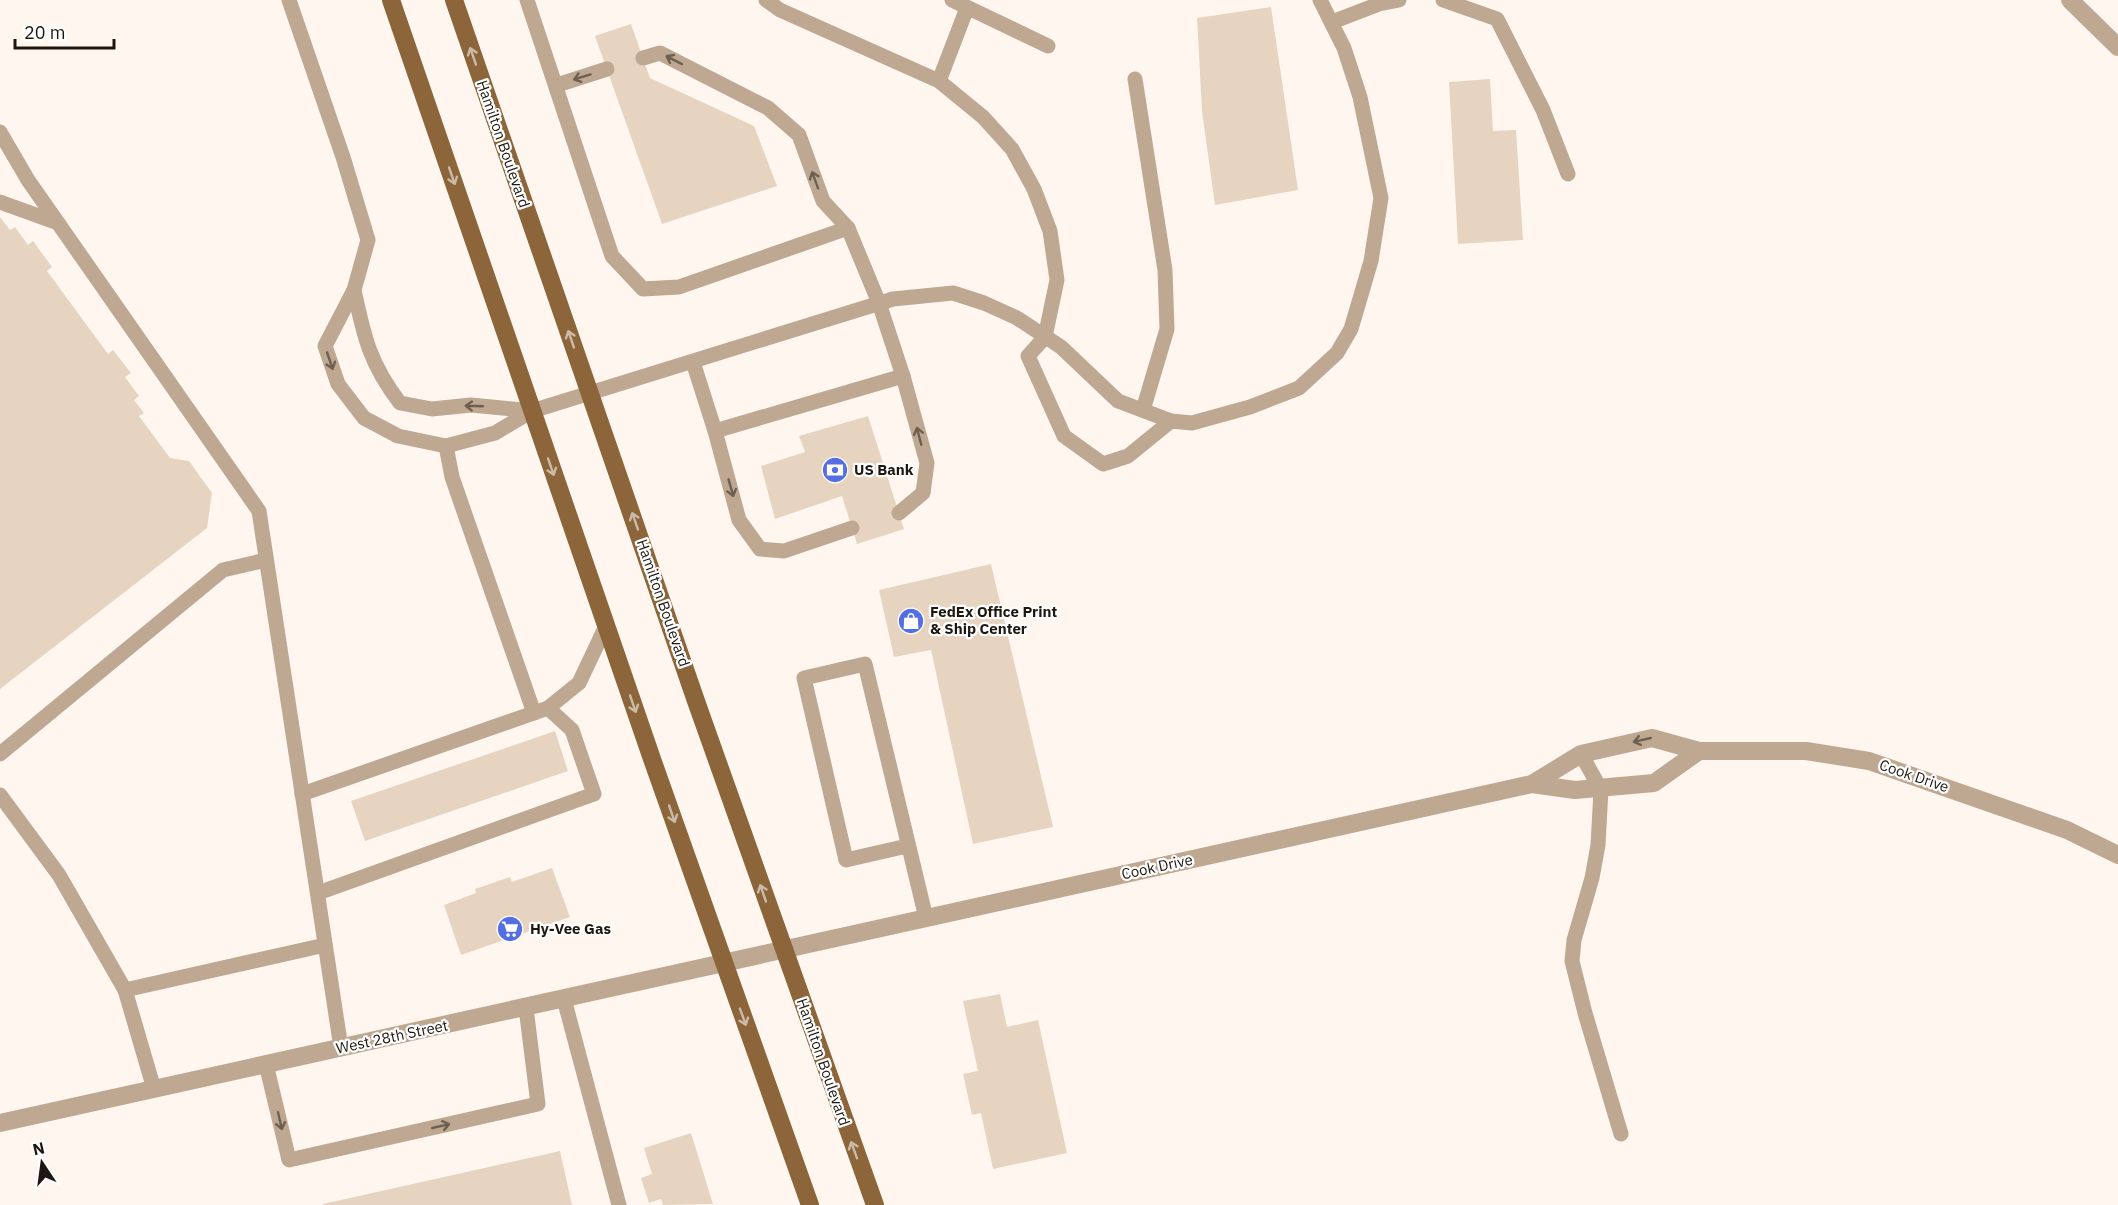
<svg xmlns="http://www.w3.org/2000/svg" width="2118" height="1205" viewBox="0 0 2118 1205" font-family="'IBM Plex Sans',sans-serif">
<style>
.building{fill:#e6d4c1}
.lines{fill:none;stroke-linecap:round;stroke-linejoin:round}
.lane{stroke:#bfa892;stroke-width:15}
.street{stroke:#bfa892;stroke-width:18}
.primary{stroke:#8c653b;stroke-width:18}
.oneway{stroke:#cbbaa7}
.oneway2{stroke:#6e6051}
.labels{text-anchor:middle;stroke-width:4.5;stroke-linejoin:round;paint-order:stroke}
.street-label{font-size:15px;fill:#1d1710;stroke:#fff}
.poi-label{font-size:15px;font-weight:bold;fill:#1d1710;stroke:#fff;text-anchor:start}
</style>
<rect width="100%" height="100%" fill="#fff7ef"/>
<!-- building -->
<g class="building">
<polygon points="1271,7 1298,190 1215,205 1202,111 1197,18"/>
<polygon points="631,24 650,78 754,126 777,186 662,224 595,36"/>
<polygon points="1490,79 1493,131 1516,130 1523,240 1458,244 1449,82"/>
<polygon points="0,217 10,230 15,227 28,245 33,241 52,267 47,271 108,354 113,350 131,373 125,377 139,396 134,400 144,413 139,416 170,458 189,461 212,493 207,528 0,689"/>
<polygon points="868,416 904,529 857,544 842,496 775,519 761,466 805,452 799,436"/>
<polygon points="991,564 1053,827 973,844 931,650 894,657 879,590"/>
<polygon points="555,731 568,771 365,841 351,801"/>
<polygon points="552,868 570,917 461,955 444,905 476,893 475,889 510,877 512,882"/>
<polygon points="1000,994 1007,1027 1038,1020 1067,1153 993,1169 981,1113 972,1115 963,1074 978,1071 963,1001"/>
<polygon points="691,1133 713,1204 663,1205 661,1199 649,1203 641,1178 652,1174 644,1148"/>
<polygon points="560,1151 572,1205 323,1205 323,1204"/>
</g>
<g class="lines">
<!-- lane -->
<g class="lane">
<polyline points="289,0 343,157 368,240 354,290 325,346 338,384 364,418 398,436 446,446 495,433 532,411 893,299 953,293 984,303 1017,318 1061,347 1118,401 1171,421 1192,423 1250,407 1299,388 1337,353 1351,329 1371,261 1381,198 1360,97 1344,48 1320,0"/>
<polyline points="527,0 612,256 643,289 679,287 848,228 879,303 903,376 715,431 693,362"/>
<polyline points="766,0 780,10 939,81 983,117 1012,149 1034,189 1050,231 1057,280 1045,337 1028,356 1064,436 1103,464 1128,456 1171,421"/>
<polyline points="952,0 1048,46"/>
<polyline points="1443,0 1497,19 1543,110 1568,174"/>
<polyline points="1332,22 1379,4 1399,0"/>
<polyline points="643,58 660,53 768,108 799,135 823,201 848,228"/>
<polyline points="1135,79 1165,270 1167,329 1143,410"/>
<polyline points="939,81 967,8"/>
<polyline points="557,85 607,69"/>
<polyline points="0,132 28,180 259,511 341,1048"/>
<polyline points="0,202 58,223"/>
<path d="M354,290C364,337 370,364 400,403L432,409L471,405L532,411"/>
<polyline points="715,431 739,520 760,549 784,551 852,528"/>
<polyline points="446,446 452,477 534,713"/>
<polyline points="899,513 923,493 927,463 903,376"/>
<polyline points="548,708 579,683 606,626"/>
<polyline points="0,754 223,570 266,560"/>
<polyline points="1581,754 1601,790 1598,845 1592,878 1574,940 1572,961 1585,1013 1621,1134"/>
<polyline points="302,794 548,708 572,730 594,794 318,893"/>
<polyline points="0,795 59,875 125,990 154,1089"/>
<polyline points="907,846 846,860 804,678 865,664 926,918"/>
<polyline points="125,990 325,945"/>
<polyline points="564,999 619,1205"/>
<polyline points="266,1064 289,1160 538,1104 526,1008"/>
</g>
<!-- street -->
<g class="street">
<polyline points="2070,0 2118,47"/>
<polyline points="1532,784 1575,790 1654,783 1699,751"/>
<polyline points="0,1123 1532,784 1581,754 1652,738 1699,751 1806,751 1869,761 2067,830 2118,855"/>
</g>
<!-- primary -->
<g class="primary">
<polyline points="391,0 652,759 810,1205"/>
<polyline points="454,0 696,701 875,1205"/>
</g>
</g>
<!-- one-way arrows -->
<defs><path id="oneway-shaft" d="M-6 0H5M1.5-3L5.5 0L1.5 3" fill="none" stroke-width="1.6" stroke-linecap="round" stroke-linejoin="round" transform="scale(1.5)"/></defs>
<g class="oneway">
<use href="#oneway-shaft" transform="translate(473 56) rotate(-109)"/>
<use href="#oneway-shaft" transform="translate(452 176) rotate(71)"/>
<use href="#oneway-shaft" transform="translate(571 339) rotate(-109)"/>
<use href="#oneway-shaft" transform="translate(551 467) rotate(71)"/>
<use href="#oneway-shaft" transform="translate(635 521) rotate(-109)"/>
<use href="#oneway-shaft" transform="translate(633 704) rotate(71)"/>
<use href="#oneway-shaft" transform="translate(672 814) rotate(71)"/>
<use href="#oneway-shaft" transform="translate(763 893) rotate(-109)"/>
<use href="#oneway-shaft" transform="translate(743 1017) rotate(70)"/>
<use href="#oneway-shaft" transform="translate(854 1150) rotate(-110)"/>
</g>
<g class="oneway2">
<use href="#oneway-shaft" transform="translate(674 60) rotate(-153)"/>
<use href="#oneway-shaft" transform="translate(582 77) rotate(163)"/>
<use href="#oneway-shaft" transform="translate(815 180) rotate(-110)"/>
<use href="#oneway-shaft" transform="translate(330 361) rotate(71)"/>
<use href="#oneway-shaft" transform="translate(474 406) rotate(-178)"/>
<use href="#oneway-shaft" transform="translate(919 436) rotate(-105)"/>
<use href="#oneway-shaft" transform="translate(731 488) rotate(74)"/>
<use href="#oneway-shaft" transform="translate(1642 740) rotate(167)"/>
<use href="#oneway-shaft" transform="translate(280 1121) rotate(77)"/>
<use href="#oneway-shaft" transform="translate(441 1126) rotate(-13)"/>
</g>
<!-- icons -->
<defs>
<g id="bank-disc" transform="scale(1.35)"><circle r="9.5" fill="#546fe4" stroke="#fff"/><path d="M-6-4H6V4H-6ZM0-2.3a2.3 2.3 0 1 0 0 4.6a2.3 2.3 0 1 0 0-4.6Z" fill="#fff"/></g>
<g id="shop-disc" transform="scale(1.35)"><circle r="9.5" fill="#546fe4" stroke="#fff"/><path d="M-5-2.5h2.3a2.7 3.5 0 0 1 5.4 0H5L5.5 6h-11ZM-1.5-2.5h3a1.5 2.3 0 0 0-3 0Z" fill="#fff"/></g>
<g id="supermarket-disc" transform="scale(1.35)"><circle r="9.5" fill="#546fe4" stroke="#fff"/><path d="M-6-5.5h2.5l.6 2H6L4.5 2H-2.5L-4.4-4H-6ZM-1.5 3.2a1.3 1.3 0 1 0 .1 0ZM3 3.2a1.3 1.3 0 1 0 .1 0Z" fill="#fff"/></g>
</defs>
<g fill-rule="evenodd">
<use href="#bank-disc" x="835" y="470"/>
<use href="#shop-disc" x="911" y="621"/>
<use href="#supermarket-disc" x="510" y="929"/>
</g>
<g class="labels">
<!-- street labels -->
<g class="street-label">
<text transform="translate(503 144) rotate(71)" y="5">Hamilton Boulevard</text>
<text transform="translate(663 603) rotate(71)" y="5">Hamilton Boulevard</text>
<text transform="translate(1914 776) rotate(19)" y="5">Cook Drive</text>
<text transform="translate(1157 867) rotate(-12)" y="5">Cook Drive</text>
<text transform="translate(392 1037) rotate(-12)" y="5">West 28th Street</text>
<text transform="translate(823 1062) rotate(71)" y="5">Hamilton Boulevard</text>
</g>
<!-- poi labels -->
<g class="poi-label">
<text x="854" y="475">US Bank</text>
<text x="930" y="617">FedEx Office Print<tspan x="930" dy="17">&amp; Ship Center</tspan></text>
<text x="530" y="934">Hy-Vee Gas</text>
</g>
</g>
<!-- north arrow -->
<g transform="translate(42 1163) rotate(347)" stroke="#ffffff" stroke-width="4.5" paint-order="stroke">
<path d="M0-4.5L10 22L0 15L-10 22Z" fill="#1d1710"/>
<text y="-9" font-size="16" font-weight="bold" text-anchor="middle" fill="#1d1710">N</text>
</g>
<!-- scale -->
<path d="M15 39v9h99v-9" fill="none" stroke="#1d1710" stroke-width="3"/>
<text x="24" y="39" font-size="18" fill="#1d1710" stroke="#ffffff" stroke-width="4.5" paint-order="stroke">20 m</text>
</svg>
